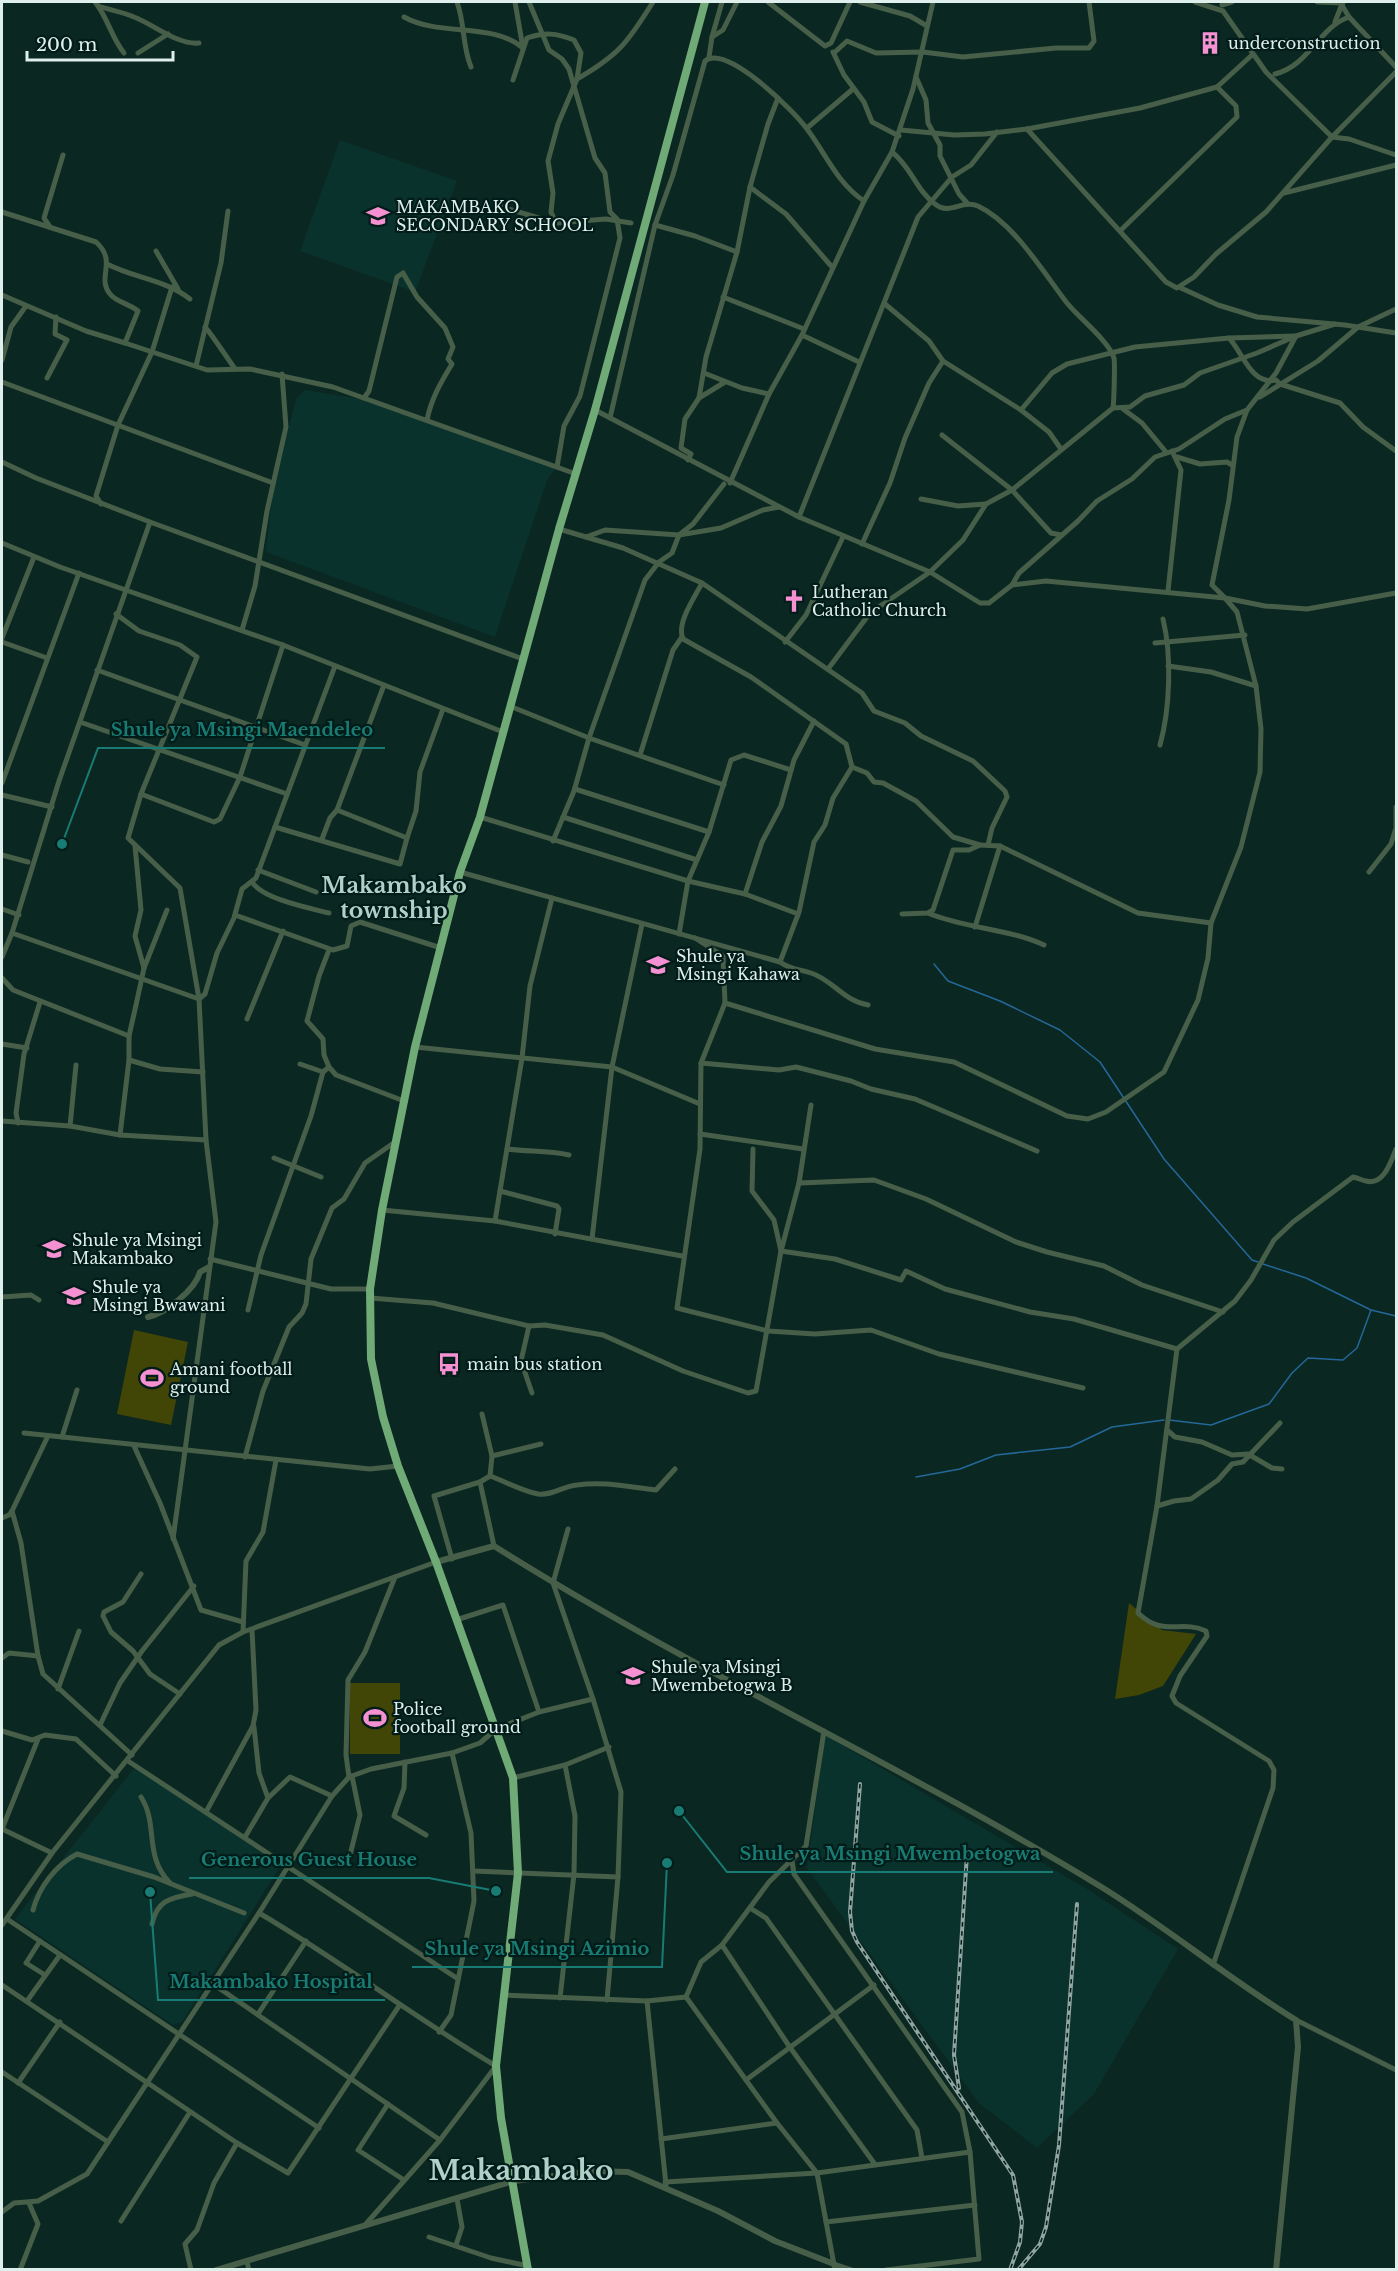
<svg xmlns="http://www.w3.org/2000/svg" width="1398" height="2271" viewBox="0 0 1398 2271" font-family="'Libre Baskerville',serif">
<style>
.built{fill:#0a322c}
.green{fill:#414607}
.lines{fill:none;stroke-linecap:round;stroke-linejoin:round}
.stream{stroke:#236899;stroke-width:1.5}
.minor{stroke:#475f49;stroke-width:5}
.tertiary{stroke:#475f49;stroke-width:6}
.trunk{stroke:#70aa76;stroke-width:8}
.rail-casing{stroke:#90a4a0;stroke-width:4}
.rail{stroke:#021d19;stroke-width:1.5;stroke-dasharray:4.5;stroke-linecap:butt}
.labels{text-anchor:middle;stroke-width:4.5;stroke-linejoin:round;paint-order:stroke}
.poi-label{font-size:16px;fill:#dfefeb;stroke:#021d19;text-anchor:start}
.district-label{font-size:22px;font-weight:bold;fill:#b0d0c8;stroke:#021d19}
.town-label{font-size:28px;font-weight:bold;fill:#b0d0c8;stroke:#021d19}
.leader{fill:none;stroke:#197c74;stroke-width:2}
.callout-dot{fill:#197c74;stroke:#021d19;stroke-width:2}
.callout-label{font-size:18px;text-anchor:middle;font-weight:bold;fill:#197c74;stroke:#021d19;stroke-width:4.5;stroke-linejoin:round;paint-order:stroke}
</style>
<rect width="100%" height="100%" fill="#0b2722"/>
<!-- built -->
<g class="built">
<polygon points="340,140 457,181 415,292 300,251"/>
<polygon points="305,390 379,402 557,467 548,478 495,637 266,552 272,495 296,399"/>
<polygon points="825,1735 1087,1889 1178,1949 1094,2094 1037,2148 979,2103 807,1868"/>
<polygon points="135,1767 281,1865 182,2022 173,2025 15,1919"/>
</g>
<!-- green -->
<g class="green">
<polygon points="134,1330 188,1342 171,1425 117,1414"/>
<polygon points="1129,1603 1162,1630 1196,1634 1163,1686 1139,1695 1115,1699"/>
<rect x="350" y="1683" width="50" height="71"/>
</g>
<g class="lines">
<!-- stream -->
<g class="stream">
<polyline points="934,964 948,981 1000,1001 1060,1030 1100,1062 1164,1159 1252,1260 1258,1262"/>
<polyline points="1263,1264 1306,1278 1371,1310 1396,1316"/>
<polyline points="1169,1420 1211,1425 1269,1404 1292,1373 1308,1358 1343,1360 1357,1348 1371,1310"/>
<polyline points="916,1477 960,1469 996,1455 1070,1447 1112,1427 1164,1420"/>
</g>
<!-- minor -->
<g class="minor">
<path d="M95,2L98,6C110,10 123,12 134,17C155,25 177,45 199,43"/>
<path d="M457,2C465,24 462,45 471,67"/>
<polyline points="529,2 549,50 562,59 569,69 595,158 605,173 610,212 617,219 620,238 580,396 564,426 557,467"/>
<polyline points="768,2 825,46 831,43 850,2"/>
<polyline points="860,2 910,16 927,26"/>
<polyline points="1195,2 1223,11 1266,72 1332,137 1349,139 1396,155"/>
<polyline points="1317,2 1343,3"/>
<polyline points="1340,2 1349,17 1396,67"/>
<polyline points="1222,5 1232,2"/>
<path d="M98,6C109,22 112,38 124,53"/>
<path d="M404,17C440,37 493,22 523,48L515,2"/>
<polyline points="1335,22 1342,4"/>
<polyline points="712,37 722,2"/>
<polyline points="1286,41 1297,44 1320,40"/>
<polyline points="833,52 844,75 864,102 872,122 899,136"/>
<polyline points="138,53 168,34"/>
<polyline points="834,53 847,41 876,53 923,52 963,57 1056,48 1089,48 1094,41 1089,2"/>
<polyline points="709,57 712,37 723,30 737,2"/>
<path d="M1275,74C1310,65 1318,28 1349,17"/>
<polyline points="916,77 926,100 928,123 940,145 940,156 959,194 968,204"/>
<path d="M577,79C619,55 628,42 653,2"/>
<path d="M513,80L527,38C545,32 556,33 574,40L581,53L577,79L558,124L548,161L553,193L551,212L556,223"/>
<polyline points="807,128 853,89"/>
<polyline points="1027,129 1166,282 1177,288 1194,277 1216,254 1266,212 1332,137 1396,72"/>
<polyline points="901,130 954,135 985,134 1027,129 1140,108 1217,87 1252,55"/>
<path d="M892,152C912,168 916,190 935,204C950,216 962,199 978,206C1014,223 1043,272 1067,303C1078,317 1109,341 1114,358C1115,363 1114,402 1113,408"/>
<polyline points="750,187 786,214 832,267"/>
<polyline points="1284,193 1396,165"/>
<polyline points="502,207 556,223 606,219 631,223"/>
<path d="M2,212L96,242C118,262 96,277 110,294C116,302 130,304 138,311L125,343L207,370L250,369L333,387L576,474"/>
<polyline points="655,225 695,236 737,252"/>
<polyline points="50,227 44,218 63,155"/>
<polyline points="1120,231 1237,117 1236,106 1217,87"/>
<polyline points="156,251 178,289"/>
<path d="M107,264C134,278 166,280 190,299"/>
<polyline points="1181,288 1218,305 1257,317 1345,325 1396,333"/>
<polyline points="2,295 86,331 125,343"/>
<polyline points="723,297 804,329"/>
<polyline points="885,304 929,341 943,361 1021,410 1049,432 1061,449"/>
<path d="M205,327C207,328 233,366 235,369"/>
<polyline points="802,335 859,362"/>
<polyline points="1296,336 1276,373 1247,410 1237,437 1229,500 1212,585 1225,598 1265,606 1307,609 1396,593"/>
<polyline points="1229,338 1294,336"/>
<polyline points="2,360 11,327 26,306"/>
<polyline points="196,366 221,263 228,211"/>
<polyline points="704,373 742,388 769,394"/>
<polyline points="47,378 67,340 55,334 56,317"/>
<polyline points="2,382 273,483"/>
<polyline points="1260,397 1318,361 1358,327 1396,309"/>
<path d="M364,398L369,391L397,277L403,273L417,297L445,328L453,347L448,359L452,364C441,382 431,399 427,420"/>
<polyline points="699,398 725,382"/>
<polyline points="1123,409 1142,423 1166,452"/>
<polyline points="595,410 799,517 930,572 980,603 989,603 1012,585 1046,581 1225,598 1237,612 1256,686 1261,729 1260,772 1241,847 1211,923 1208,958 1198,1000 1164,1072 1106,1112 1088,1119 1067,1116 954,1062 875,1049 725,1003"/>
<path d="M1021,410L1052,373L1067,364L1135,347L1229,338C1242,351 1251,386 1276,380L1280,384L1340,403L1363,427L1396,451"/>
<path d="M610,418L655,225L673,175L705,61C726,43 794,111 807,129C826,154 837,183 864,201"/>
<polyline points="942,435 1012,490 1051,533 1061,535"/>
<polyline points="1177,457 1200,464 1227,462 1232,465"/>
<polyline points="688,460 691,454 681,448 685,419 699,398 706,357 737,252 750,187 768,124 778,98"/>
<polyline points="2,462 36,478 150,522"/>
<polyline points="730,483 769,394 802,335 864,201 892,152 913,89 933,2"/>
<polyline points="921,499 958,506 986,504"/>
<polyline points="101,504 96,496 118,425 152,352 172,287"/>
<polyline points="799,517 918,217 952,177 971,165 997,132"/>
<polyline points="559,529 623,548 702,583 862,693 874,711 905,723 921,736 973,761 1005,791 1007,797 992,828 988,845"/>
<polyline points="586,537 605,530 679,535 721,528 763,510 779,507"/>
<polyline points="2,543 60,567 283,645 503,732"/>
<polyline points="862,544 890,483 905,438 929,383 943,361"/>
<path d="M702,583C695,597 676,623 683,639L751,677L846,744L852,767L867,773L874,782L883,783L916,801L953,837L980,845L1000,846L1138,913L1211,923"/>
<polyline points="1012,585 1019,573 1078,521 1097,501 1132,479 1155,457 1179,449 1225,419 1247,410"/>
<polyline points="1168,591 1181,470 1172,451"/>
<polyline points="116,614 139,631 180,645 197,657 141,794 128,838 180,888 199,999 206,1140 216,1222 173,1539"/>
<polyline points="242,630 255,586 267,511 286,427 282,374"/>
<polyline points="2,638 34,557"/>
<polyline points="2,642 47,658"/>
<polyline points="785,642 806,615 843,537"/>
<polyline points="1155,643 1245,635"/>
<polyline points="1168,666 1211,672 1256,686"/>
<polyline points="828,669 870,613 930,572 963,540 986,504 1012,490 1113,408 1130,407 1145,396 1184,385 1200,373 1257,353 1296,336 1335,324"/>
<polyline points="97,670 305,745"/>
<polyline points="384,685 337,810 407,838 416,811 420,772 443,709"/>
<polyline points="512,707 589,738 724,785"/>
<polyline points="80,722 287,794"/>
<path d="M1160,745C1170,709 1172,656 1163,619"/>
<polyline points="640,755 673,650 682,637"/>
<path d="M852,767L833,798L825,825L814,842L799,912L780,962C791,970 799,969 811,973C833,980 842,1000 868,1005"/>
<polyline points="2,783 79,573"/>
<polyline points="575,789 709,832"/>
<polyline points="141,794 214,822 220,819 240,777 283,645"/>
<polyline points="2,795 52,807"/>
<polyline points="480,817 688,881 745,894 798,914"/>
<polyline points="563,817 697,860"/>
<polyline points="275,827 400,864 407,838"/>
<polyline points="322,839 330,818 337,810"/>
<polyline points="553,841 574,791 589,738 645,580 659,562 672,553 679,535 693,524 724,484"/>
<polyline points="135,846 141,910 135,936 144,968"/>
<polyline points="2,855 28,862"/>
<polyline points="258,870 316,892"/>
<polyline points="460,872 780,962"/>
<polyline points="1369,872 1391,844 1396,828 1396,807"/>
<path d="M252,882C263,899 309,908 329,913"/>
<polyline points="745,894 762,842 781,806 794,760 814,721"/>
<polyline points="2,909 19,915"/>
<path d="M928,913C966,929 1007,928 1044,945"/>
<polyline points="902,914 928,913 933,910 953,850 969,850 980,845"/>
<polyline points="235,915 333,950 347,946 351,926 360,922 441,948"/>
<polyline points="975,927 1000,846"/>
<polyline points="679,934 688,881 709,832 731,760 744,755 791,770"/>
<polyline points="695,938 723,956 725,1003 701,1063 700,1149 677,1308 768,1331 815,1334 871,1330 939,1354 1083,1388"/>
<polyline points="329,950 319,976 307,1021 323,1039 324,1055 329,1067 336,1075 404,1101"/>
<polyline points="2,957 12,933"/>
<polyline points="2,978 13,990 129,1036"/>
<polyline points="199,999 12,933 59,781 150,522 523,659"/>
<polyline points="199,999 205,994 217,953 234,918 242,889 256,878 335,666"/>
<polyline points="247,1019 283,931"/>
<polyline points="2,1044 27,1048"/>
<polyline points="415,1047 612,1067 700,1104"/>
<polyline points="129,1060 160,1069 203,1072"/>
<polyline points="701,1063 779,1070 796,1067 851,1081 871,1089 915,1099 1037,1151"/>
<polyline points="300,1064 323,1072"/>
<polyline points="2,1121 70,1126 120,1135 206,1140"/>
<polyline points="18,1123 16,1113 24,1054 40,1002"/>
<polyline points="70,1126 76,1065"/>
<polyline points="700,1134 803,1149"/>
<polyline points="120,1135 129,1060 129,1036 136,1005 144,968 167,910"/>
<path d="M507,1149C529,1152 548,1150 569,1155"/>
<polyline points="753,1149 752,1191 774,1220 781,1251 835,1259 901,1280 906,1271 945,1289 1030,1312 1074,1319 1177,1349"/>
<polyline points="274,1158 321,1177"/>
<polyline points="799,1183 874,1180 926,1199 1016,1242 1047,1252 1104,1266 1142,1285 1223,1312"/>
<polyline points="500,1191 557,1206 559,1209 555,1234"/>
<polyline points="382,1210 495,1221 682,1256"/>
<polyline points="495,1221 522,1058 530,986 552,898"/>
<polyline points="592,1239 612,1067 642,924"/>
<polyline points="210,1259 331,1289 370,1289"/>
<polyline points="2,1297 31,1295 39,1300"/>
<polyline points="370,1298 433,1303 529,1326 521,1361 532,1393"/>
<polyline points="248,1310 261,1255 311,1116 323,1072 329,1067"/>
<polyline points="529,1326 545,1325 603,1335 683,1371 748,1393 756,1391 781,1251 799,1183 811,1105"/>
<polyline points="1167,1430 1175,1437 1202,1442 1232,1455 1248,1454 1272,1468 1282,1469"/>
<polyline points="24,1433 370,1469 398,1466"/>
<polyline points="62,1437 77,1390"/>
<polyline points="134,1446 160,1503 201,1610 243,1622"/>
<polyline points="492,1456 541,1444"/>
<polyline points="245,1457 263,1391 289,1327 302,1313 306,1304 311,1259 332,1208 344,1199 365,1163 395,1142"/>
<path d="M490,1476C504,1481 522,1491 538,1494C552,1496 563,1486 577,1485C604,1481 629,1487 656,1490L675,1469"/>
<polyline points="480,1482 494,1546"/>
<polyline points="1157,1506 1174,1501 1191,1499 1218,1480 1232,1464 1243,1462 1280,1423"/>
<polyline points="12,1511 21,1543 38,1656 43,1674 132,1755"/>
<polyline points="2,1518 9,1515 12,1511 48,1436"/>
<polyline points="568,1529 553,1583 593,1699 621,1792 618,1877 607,2000"/>
<polyline points="452,1559 434,1496 480,1482 490,1476 492,1456 482,1414"/>
<polyline points="141,1574 123,1602 104,1612 103,1616 111,1632 133,1651 150,1674 180,1694"/>
<polyline points="456,1620 503,1605 539,1712"/>
<polyline points="243,1632 246,1561 263,1532 276,1460"/>
<polyline points="2,1658 9,1653 38,1656"/>
<polyline points="58,1689 79,1631"/>
<polyline points="100,1725 120,1683 142,1651 194,1586"/>
<polyline points="2,1731 32,1740 45,1735 76,1739 116,1776"/>
<polyline points="128,1761 458,1979"/>
<polyline points="405,1762 404,1788 394,1816 426,1835"/>
<polyline points="349,1777 346,1755 348,1680 365,1652 395,1577"/>
<polyline points="513,1778 565,1765 609,1747"/>
<path d="M141,1797C159,1825 143,1855 170,1883"/>
<polyline points="268,1798 290,1777 332,1796"/>
<polyline points="206,1812 253,1726 256,1710 252,1630"/>
<polyline points="2,1829 38,1739"/>
<polyline points="2,1829 52,1853"/>
<polyline points="245,1837 268,1798 259,1773 254,1727"/>
<polyline points="349,1859 360,1815 352,1776"/>
<polyline points="792,1861 794,1874 962,2112 970,2152 979,2259 886,2270"/>
<polyline points="474,1871 618,1877"/>
<polyline points="750,1908 766,1918 917,2130 922,2158"/>
<path d="M33,1910C39,1887 56,1865 77,1854L154,1877L244,1913"/>
<path d="M259,1913C341,1961 415,2018 496,2066L440,2140L365,2225"/>
<polyline points="7,1919 319,2128"/>
<path d="M152,1924C157,1901 169,1898 192,1894"/>
<polyline points="2,1925 52,1853 219,1645 243,1632 436,1562"/>
<polyline points="40,1941 26,1963 45,1975"/>
<polyline points="722,1945 789,2046 874,2163"/>
<path d="M1213,1965L1273,1788L1274,1770L1269,1761L1176,1703L1172,1696L1180,1676L1207,1636L1206,1631C1180,1619 1164,1638 1138,1613L1157,1506L1177,1349L1235,1301L1251,1280L1274,1240L1293,1222L1353,1177C1358,1178 1361,1180 1366,1181C1384,1186 1391,1161 1396,1149"/>
<polyline points="213,1984 440,2140"/>
<polyline points="2,1985 237,2143 288,2173 399,2006"/>
<polyline points="503,1995 647,2001 686,1997"/>
<polyline points="686,1997 777,2123 817,2173 835,2270"/>
<polyline points="686,1997 701,1962 722,1945 769,1882 806,1846 824,1731"/>
<polyline points="560,1998 574,1874 575,1816 565,1765"/>
<polyline points="27,2001 60,1955"/>
<polyline points="647,2001 666,2185"/>
<polyline points="258,2014 306,1941"/>
<polyline points="1296,2020 1396,2070"/>
<polyline points="439,2032 451,2015 474,1901 471,1833 452,1753"/>
<polyline points="2,2072 108,2142"/>
<polyline points="746,2080 874,1985"/>
<polyline points="18,2083 60,2022"/>
<polyline points="388,2104 358,2150 404,2180"/>
<polyline points="661,2139 777,2123"/>
<polyline points="665,2182 817,2173 970,2152"/>
<polyline points="2,2212 14,2203 38,2201 87,2174 259,1913 332,1796 349,1777 371,1769 452,1753 480,1743 496,1729 539,1712 593,1699"/>
<polyline points="121,2221 190,2112"/>
<polyline points="826,2222 975,2205"/>
<polyline points="429,2237 491,2258 528,2266"/>
<polyline points="456,2245 462,2227 457,2199"/>
<polyline points="247,2262 249,2270"/>
<polyline points="834,2264 852,2270"/>
<polyline points="20,2270 38,2224 29,2203"/>
<polyline points="191,2270 185,2244 197,2230 214,2183 237,2143"/>
</g>
<!-- tertiary -->
<g class="tertiary">
<path d="M148,1317C166,1313 195,1290 200,1272L209,1267"/>
<path d="M436,1562L494,1546C691,1670 904,1766 1103,1888C1169,1929 1229,1979 1296,2020L1298,2047L1276,2270"/>
<polyline points="216,2270 514,2181 592,2171 628,2172 718,2211 775,2241 834,2264"/>
</g>
<!-- trunk -->
<polyline class="trunk" points="528,2270 501,2118 496,2066 518,1873 513,1778 436,1562 398,1466 383,1417 371,1359 370,1289 382,1210 415,1047 460,872 480,817 559,529 595,410 705,2"/>
<!-- rail casing -->
<g class="rail-casing">
<g id="rail">
<polyline points="860,1784 850,1912 852,1931 857,1942 1013,2175 1022,2222 1020,2242 1010,2270"/>
<polyline points="959,2088 954,2055 967,1854"/>
<polyline points="1018,2270 1040,2244 1046,2227 1059,2145 1077,1904"/>
</g>
</g>
<!-- rail -->
<use href="#rail" class="rail"/>
</g>
<!-- icons -->
<defs>
<g id="building-bare" transform="scale(1.8)"><path d="M-4-6H4V6H1V3H-1V6H-4ZM-2.5-4.3h1.7v1.8h-1.7ZM.8-4.3h1.7v1.8H.8ZM-2.5-1h1.7V.8h-1.7ZM.8-1h1.7V.8H.8Z" fill="#f591d2" stroke="#021d19" stroke-width="2.5" paint-order="stroke"/></g>
<g id="school-bare" transform="scale(1.8)"><path d="M0-5L7-2L0 1L-7-2ZM-4 1L0 2.5L4 1V4Q0 6-4 4Z" fill="#f591d2" stroke="#021d19" stroke-width="2.5" paint-order="stroke"/></g>
<g id="church-bare" transform="scale(1.8)"><path d="M-1.2-6h2.4v3.5h3.3v2.4h-3.3V6h-2.4V-.1h-3.3v-2.4h3.3Z" fill="#f591d2" stroke="#021d19" stroke-width="2.5" paint-order="stroke"/></g>
<g id="bus-bare" transform="scale(1.8)"><path d="M-5-6H5V4H4V6H2V4H-2V6H-4V4H-5ZM-3.5-4V0h7V-4ZM-3.5 1.2v1.5H-2V1.2ZM2 1.2v1.5H3.5V1.2Z" fill="#f591d2" stroke="#021d19" stroke-width="2.5" paint-order="stroke"/></g>
<g id="stadium-bare" transform="scale(1.8)"><path d="M0-5a6.5 5 0 1 0 0 10a6.5 5 0 1 0 0-10ZM-3.5-1.8h7v3.6h-7Z" fill="#f591d2" stroke="#021d19" stroke-width="2.5" paint-order="stroke"/></g>
</defs>
<g fill-rule="evenodd">
<use href="#building-bare" x="1210" y="43"/>
<use href="#school-bare" x="378" y="216"/>
<use href="#church-bare" x="794" y="601"/>
<use href="#school-bare" x="658" y="965"/>
<use href="#school-bare" x="54" y="1249"/>
<use href="#school-bare" x="74" y="1296"/>
<use href="#bus-bare" x="449" y="1364"/>
<use href="#stadium-bare" x="152" y="1378"/>
<use href="#school-bare" x="633" y="1676"/>
<use href="#stadium-bare" x="375" y="1718"/>
</g>
<g class="labels">
<!-- poi labels -->
<g class="poi-label">
<text x="1228" y="49">underconstruction</text>
<text x="396" y="213">MAKAMBAKO<tspan x="396" dy="18">SECONDARY SCHOOL</tspan></text>
<text x="812" y="598">Lutheran<tspan x="812" dy="18">Catholic Church</tspan></text>
<text x="676" y="962">Shule ya<tspan x="676" dy="18">Msingi Kahawa</tspan></text>
<text x="72" y="1246">Shule ya Msingi<tspan x="72" dy="18">Makambako</tspan></text>
<text x="92" y="1293">Shule ya<tspan x="92" dy="18">Msingi Bwawani</tspan></text>
<text x="467" y="1370">main bus station</text>
<text x="170" y="1375">Amani football<tspan x="170" dy="18">ground</tspan></text>
<text x="651" y="1673">Shule ya Msingi<tspan x="651" dy="18">Mwembetogwa B</tspan></text>
<text x="393" y="1715">Police<tspan x="393" dy="18">football ground</tspan></text>
</g>
<!-- district labels -->
<g class="district-label">
<text x="394" y="893">Makambako<tspan x="394" dy="25">township</tspan></text>
</g>
<!-- town labels -->
<g class="town-label">
<text x="521" y="2180">Makambako</text>
</g>
</g>
<!-- callouts -->
<path class="leader" d="M62 844L98 748H385M679 1811L727 1872H1053M496 1891L429 1878H189M667 1863L662 1967H412M150 1892L158 2000H385"/>
<g class="callout-dot">
<circle cx="62" cy="844" r="6"/>
<circle cx="679" cy="1811" r="6"/>
<circle cx="496" cy="1891" r="6"/>
<circle cx="667" cy="1863" r="6"/>
<circle cx="150" cy="1892" r="6"/>
</g>
<g class="callout-label">
<text x="242" y="736">Shule ya Msingi Maendeleo</text>
<text x="890" y="1860">Shule ya Msingi Mwembetogwa</text>
<text x="309" y="1866">Generous Guest House</text>
<text x="537" y="1955">Shule ya Msingi Azimio</text>
<text x="271" y="1988">Makambako Hospital</text>
</g>
<!-- border -->
<rect width="1398" height="2271" fill="none" stroke="#dfefeb" stroke-width="6"/>
<!-- scale -->
<path d="M27 51v9h146v-9" fill="none" stroke="#dfefeb" stroke-width="3"/>
<text x="36" y="51" font-size="18" fill="#dfefeb" stroke="#021d19" stroke-width="4.5" paint-order="stroke">200 m</text>
</svg>
